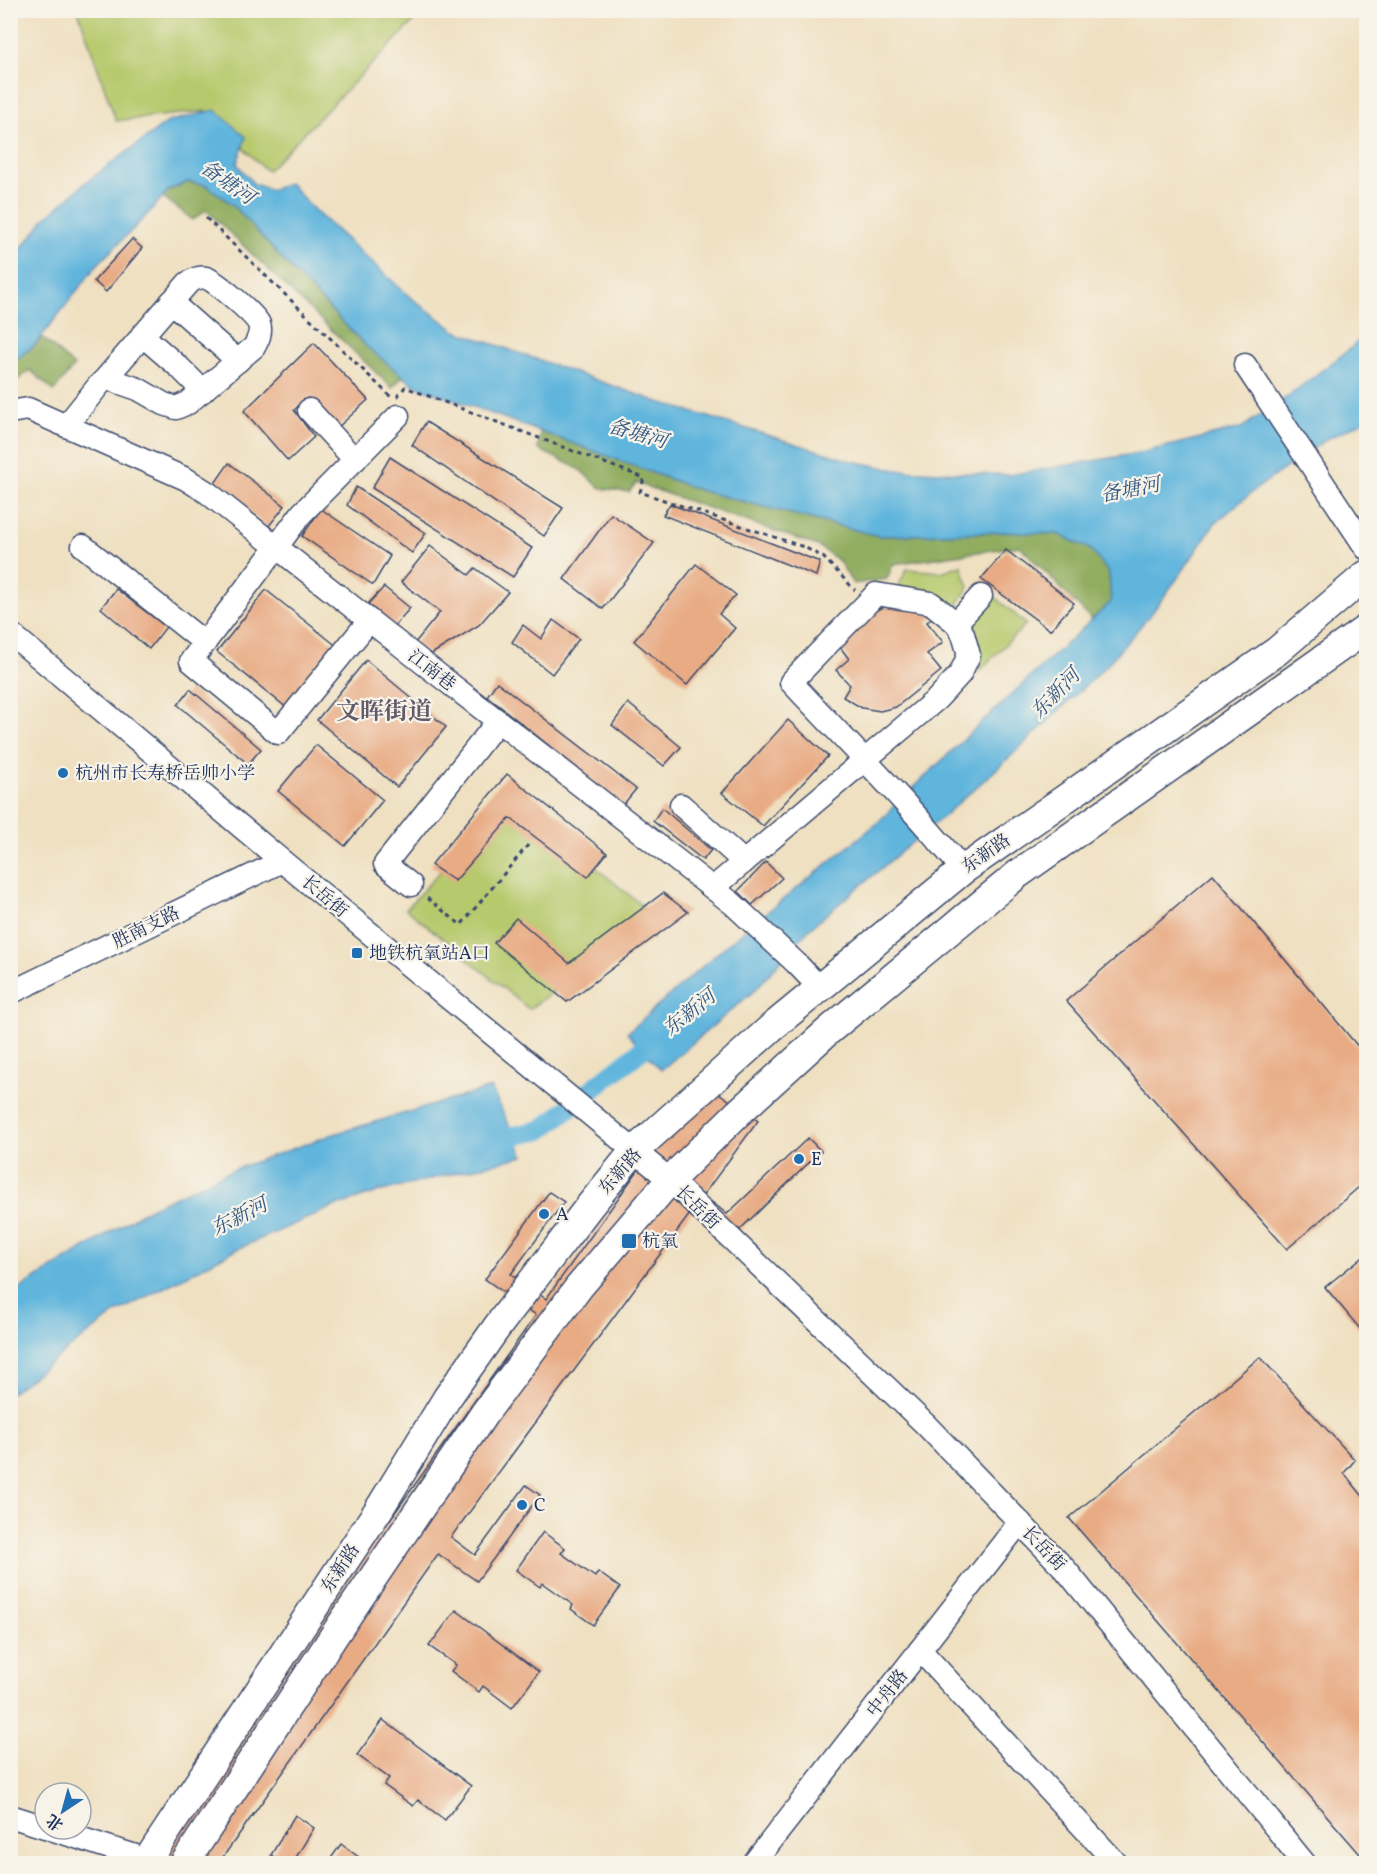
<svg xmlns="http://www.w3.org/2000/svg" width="1377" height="1874" viewBox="0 0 1377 1874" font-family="Vollkorn,'Noto Serif SC',serif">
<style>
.green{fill:#b7c96d;stroke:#697c66;stroke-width:1.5}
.forest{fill:#91ad60;stroke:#566e5f;stroke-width:1.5}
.water{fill:#61b5dd;stroke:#3e729e;stroke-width:1.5}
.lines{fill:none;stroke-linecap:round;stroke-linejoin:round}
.canal{stroke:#61b5dd;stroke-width:20}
.building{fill:#e8ab84}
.minor-casing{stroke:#3b4a6d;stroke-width:25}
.major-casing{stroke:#3b4a6d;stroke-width:31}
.path{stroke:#3b4a6d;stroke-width:3;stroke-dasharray:4.5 4.5;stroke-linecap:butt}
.minor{stroke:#fff;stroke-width:22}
.major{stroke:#fff;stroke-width:28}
.poi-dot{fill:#1f6fb2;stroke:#f7f3e8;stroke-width:2}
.labels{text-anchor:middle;stroke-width:4.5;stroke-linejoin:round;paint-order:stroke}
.street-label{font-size:18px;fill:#1b2f5e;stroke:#f7f3e8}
.poi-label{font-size:18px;fill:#1b2f5e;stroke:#f7f3e8;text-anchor:start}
.water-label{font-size:20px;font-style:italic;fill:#305784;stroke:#f7f3e8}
.district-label{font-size:24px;font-weight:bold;fill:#635a6b;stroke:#f7f3e8}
</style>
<rect width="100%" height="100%" fill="#f7f3e8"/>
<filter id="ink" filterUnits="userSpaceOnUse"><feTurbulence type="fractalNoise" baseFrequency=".0167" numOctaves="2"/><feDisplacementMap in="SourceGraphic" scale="12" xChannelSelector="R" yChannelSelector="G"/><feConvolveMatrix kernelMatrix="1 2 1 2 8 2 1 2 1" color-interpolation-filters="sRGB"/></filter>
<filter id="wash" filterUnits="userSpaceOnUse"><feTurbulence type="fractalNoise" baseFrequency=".008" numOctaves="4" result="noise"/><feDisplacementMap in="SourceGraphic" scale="24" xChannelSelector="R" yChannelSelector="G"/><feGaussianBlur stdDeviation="1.35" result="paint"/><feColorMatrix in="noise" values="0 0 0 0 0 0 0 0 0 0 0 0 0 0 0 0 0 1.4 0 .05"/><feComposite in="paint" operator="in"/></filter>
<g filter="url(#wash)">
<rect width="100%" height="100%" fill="#efe0c1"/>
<!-- green -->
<g class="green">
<polygon points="78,11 424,11 267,171 205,111 116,121"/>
<polygon points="961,565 969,587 955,608 898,587 907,569 941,572"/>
<polygon points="995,597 1026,624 979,671 968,625"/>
<polygon points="509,796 657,918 529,1009 406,909"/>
</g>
<!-- forest -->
<g class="forest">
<polygon points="188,182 206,185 233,205 293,271 367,347 403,376 392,388 206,210 193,220 163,197 169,190"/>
<polygon points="42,337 74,366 54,391 30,370 11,385 11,363 35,345"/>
<polygon points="541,431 702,491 879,536 1004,532 1058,534 1090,549 1109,573 1111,602 1092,620 1020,546 893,564 887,579 853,584 839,561 818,546 636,483 629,492 600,488 579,469 538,449"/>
</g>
<!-- water -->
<g class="water">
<polygon points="215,110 246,137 237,164 254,184 271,190 289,183 316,212 410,297 456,331 656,401 852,461 896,470 1009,475 1140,453 1241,428 1287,397 1351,348 1366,333 1366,420 1327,439 1256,489 1214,524 1182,572 1151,614 1107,665 1009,758 945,815 809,929 755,990 661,1070 627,1033 730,942 875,825 985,719 1111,602 1109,573 1090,549 1058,534 1004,532 879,536 702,491 414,385 367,347 293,271 233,205 206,185 188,182 169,190 143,219 97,265 35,345 11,363 11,260 35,232 43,220 85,183 168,122"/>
<polygon points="491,1088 524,1156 378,1192 333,1207 233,1251 116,1313 11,1393 11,1296 28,1283 148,1209 232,1170 334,1134"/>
</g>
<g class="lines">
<!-- canal -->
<polyline class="canal" points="490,1141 541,1130 663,1033"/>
</g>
<g id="blocks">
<!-- building -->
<g class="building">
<polygon points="132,239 142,248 106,292 94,281"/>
<polygon points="314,343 368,400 337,428 308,398 294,410 314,437 288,461 244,411"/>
<polygon points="426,422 563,508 544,536 412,445"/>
<polygon points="390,457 532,548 513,577 372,488"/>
<polygon points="229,463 285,506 268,527 213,486"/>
<polygon points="356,487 426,533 412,553 347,505"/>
<polygon points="670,504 820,562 816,576 663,515"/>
<polygon points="321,509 390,556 373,585 302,536"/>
<polygon points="611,514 654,543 603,609 564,579"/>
<polygon points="430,546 469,575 475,568 508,592 479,625 430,655 414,644 440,612 401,582"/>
<polygon points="1006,550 1074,603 1050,630 981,579"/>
<polygon points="696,564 736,595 719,614 735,628 687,685 634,641"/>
<polygon points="384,587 410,608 394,626 368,604"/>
<polygon points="116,589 166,627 149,649 101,608"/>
<polygon points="266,590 338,647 287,708 217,652"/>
<polygon points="890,605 935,615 927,622 943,642 927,654 941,671 896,707 880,711 862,708 843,697 850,685 836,670 849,659 840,647 874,611"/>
<polygon points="553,620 579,639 552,674 512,642 523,625 541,639"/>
<polygon points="366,660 446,727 397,787 317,720"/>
<polygon points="497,682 636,789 623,805 487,696"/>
<polygon points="190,689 261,749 248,764 178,705"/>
<polygon points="628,703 681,747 664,766 612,725"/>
<polygon points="788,720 828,756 763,826 722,793"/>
<polygon points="316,745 383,800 345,846 278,791"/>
<polygon points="507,774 607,853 588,877 510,818 455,881 431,865"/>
<polygon points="662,808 711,850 703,860 653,821"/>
<polygon points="766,862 782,878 752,905 738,891"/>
<polygon points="1213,874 1366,1056 1366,1181 1287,1249 1066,1001"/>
<polygon points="663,893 688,912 567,1002 494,943 516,918 569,963"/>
<polygon points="702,1081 758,1121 703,1195 727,1214 808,1138 821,1151 729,1240 692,1211 451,1537 475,1555 526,1485 540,1495 477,1581 438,1554 218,1864 144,1864 536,1315 485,1279 549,1192 564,1202 511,1274 546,1299"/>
<polygon points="1366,1254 1366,1336 1325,1287"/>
<polygon points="1260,1357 1355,1460 1344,1473 1366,1500 1366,1861 1069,1518"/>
<polygon points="543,1532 565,1548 561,1553 595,1577 598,1572 620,1588 593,1625 571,1609 573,1605 542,1583 540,1587 516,1570"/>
<polygon points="456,1610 539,1672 512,1708 483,1686 479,1692 451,1671 456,1665 429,1646"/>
<polygon points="383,1720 471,1786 445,1820 418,1800 413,1806 384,1785 389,1778 357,1755"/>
<polygon points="295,1815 314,1828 292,1864 284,1864 271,1855"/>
<polygon points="341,1844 368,1864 327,1864"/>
</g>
</g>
</g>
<g filter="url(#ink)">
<use href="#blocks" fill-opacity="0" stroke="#3b4a6d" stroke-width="1.5"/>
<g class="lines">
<!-- minor casing -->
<g class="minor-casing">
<g id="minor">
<polyline points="171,302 238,361"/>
<polyline points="142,335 180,368 203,391"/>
<polyline points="1245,365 1366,548"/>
<polyline points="309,410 355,460"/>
<polyline points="10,412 28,409 186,479 208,493 422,662 733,904 796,963 820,988"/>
<path d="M66,426L99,385L106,378L138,389L164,404L176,408L188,403L254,347C258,340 262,332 259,324C255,315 215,280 206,278C199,276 193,280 188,283L106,378"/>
<polyline points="83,546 205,643"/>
<polyline points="369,621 278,733 191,661 302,513 398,416"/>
<polyline points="956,623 981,596"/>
<polyline points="10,633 282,861 670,1180 925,1424 1065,1569 1305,1864"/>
<polyline points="681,805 744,862"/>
<polyline points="411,885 385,864 498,721"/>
<path d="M713,888L937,699L960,674L969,655L963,634L956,623L931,603L876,594L791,682C849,744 909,804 963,870"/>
<polyline points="10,993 282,861"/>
<polyline points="920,1650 1117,1864"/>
<polyline points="10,1816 45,1827"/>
<polyline points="51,1829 148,1860"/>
<polyline points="753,1864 1020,1522"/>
</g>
</g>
<!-- major casing -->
<g class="major-casing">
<g id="major">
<polyline points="145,1864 381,1506 447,1398 497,1327 588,1208 634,1151 771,1028 963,870 1277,651 1366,575"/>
<polyline points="184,1864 341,1625 484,1414 579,1287 670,1180 738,1113 827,1032 1018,874 1366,629"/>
</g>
</g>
<!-- path -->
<g class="path">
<polyline points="206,218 391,397"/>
<polyline points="397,397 405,387 644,478 640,492 804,547 823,557 855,590"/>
<polyline points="427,898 461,925 528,845"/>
</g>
<!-- minor -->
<use href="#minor" class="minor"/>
<!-- major -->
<use href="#major" class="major"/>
</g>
</g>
<!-- markers -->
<g class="poi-dot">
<circle cx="63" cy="773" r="6"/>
<rect x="351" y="947" width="12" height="12" rx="3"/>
<circle cx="799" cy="1159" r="6"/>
<circle cx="544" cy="1214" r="6"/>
<rect x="621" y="1233" width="16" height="16" rx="3"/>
<circle cx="522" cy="1505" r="6"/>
</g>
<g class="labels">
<!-- street labels -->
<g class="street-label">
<text transform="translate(432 670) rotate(38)" y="6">江南巷</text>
<text transform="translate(986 853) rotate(-35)" y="6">东新路</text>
<text transform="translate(325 896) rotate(40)" y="6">长岳街</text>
<text transform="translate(146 927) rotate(-26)" y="6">胜南支路</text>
<text transform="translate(620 1171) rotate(-49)" y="6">东新路</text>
<text transform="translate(698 1207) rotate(44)" y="6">长岳街</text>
<text transform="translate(1044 1548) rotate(46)" y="6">长岳街</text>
<text transform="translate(340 1568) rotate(-57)" y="6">东新路</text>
<text transform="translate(887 1693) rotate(-52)" y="6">中舟路</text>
</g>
<!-- poi labels -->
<g class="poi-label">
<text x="75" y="779">杭州市长寿桥岳帅小学</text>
<text x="369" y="959">地铁杭氧站A口</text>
<text x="811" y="1165">E</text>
<text x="556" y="1220">A</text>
<text x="642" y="1247">杭氧</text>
<text x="534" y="1511">C</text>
</g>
<!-- water labels -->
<g class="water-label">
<text transform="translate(228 182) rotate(35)" y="7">备塘河</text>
<text transform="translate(638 433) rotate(16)" y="7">备塘河</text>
<text transform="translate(1130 489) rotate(-11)" y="7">备塘河</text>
<text transform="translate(1055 693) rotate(-46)" y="7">东新河</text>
<text transform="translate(689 1012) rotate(-39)" y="7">东新河</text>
<text transform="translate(239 1216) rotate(-27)" y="7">东新河</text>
</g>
<!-- district labels -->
<g class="district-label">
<text x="384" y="719">文晖街道</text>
</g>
</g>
<!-- margin -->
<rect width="1377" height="1874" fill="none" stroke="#f7f3e8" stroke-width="36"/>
<!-- north arrow -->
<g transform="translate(63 1811) rotate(216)"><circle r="28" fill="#f7f3e8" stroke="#9fa5b1" stroke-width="1.5"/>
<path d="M0-4.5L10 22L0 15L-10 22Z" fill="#1f6fb2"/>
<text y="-9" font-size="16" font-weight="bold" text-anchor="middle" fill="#1b2f5e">北</text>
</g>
</svg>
